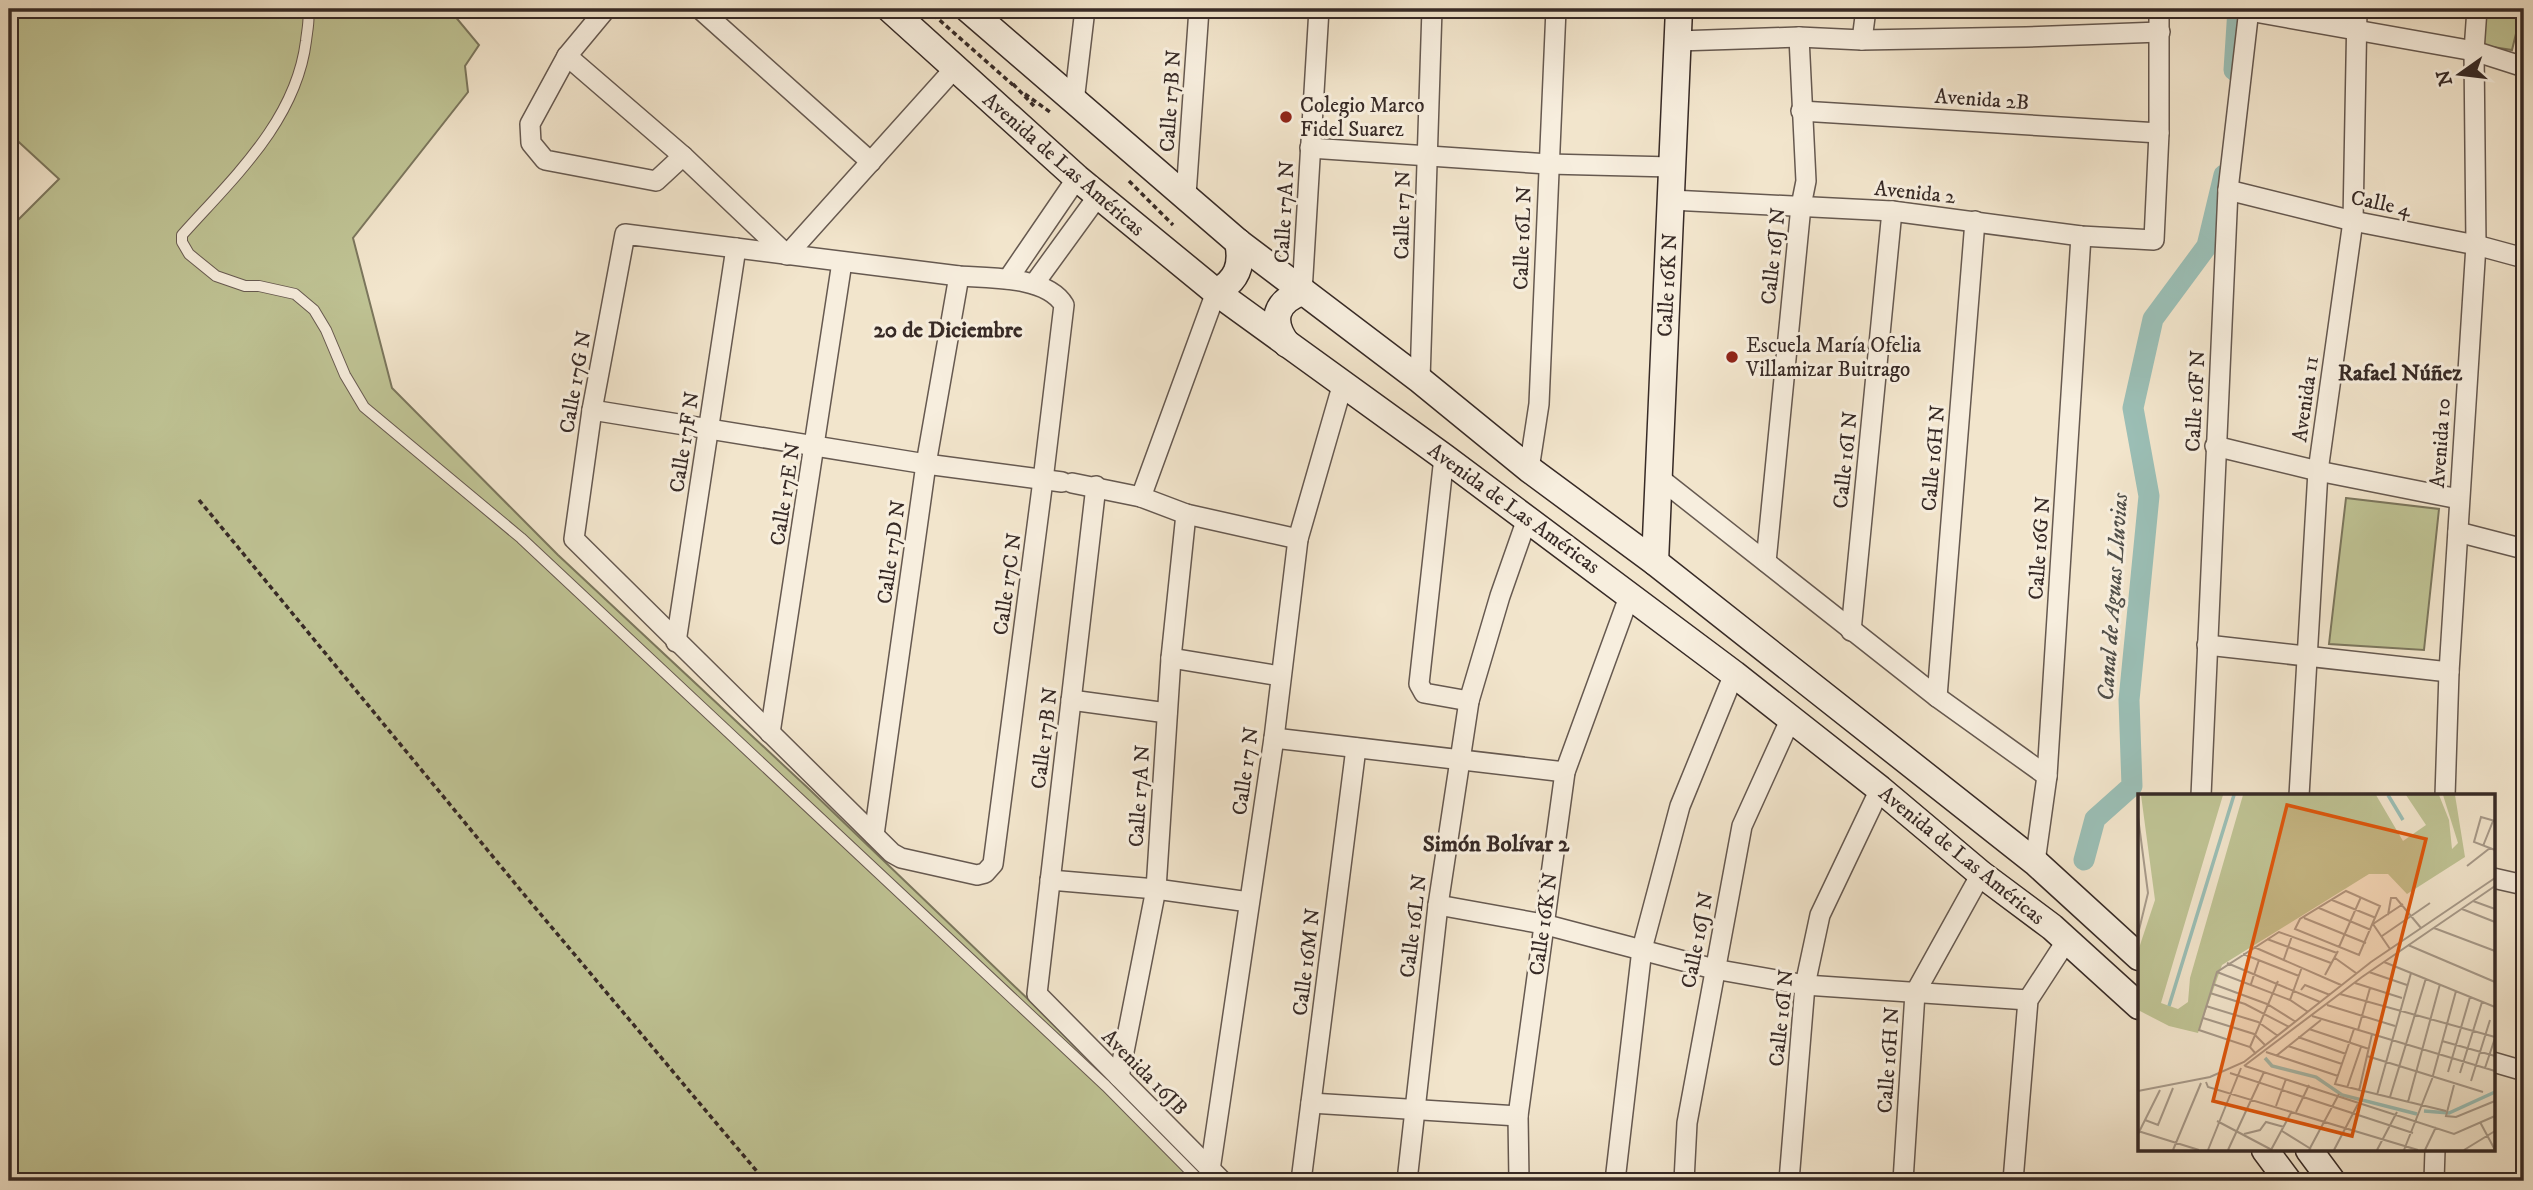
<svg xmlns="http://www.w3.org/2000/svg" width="2533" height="1190" viewBox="0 0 2533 1190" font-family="'IM FELL DW Pica',serif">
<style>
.green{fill:#bfc394;stroke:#7b765d;stroke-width:2}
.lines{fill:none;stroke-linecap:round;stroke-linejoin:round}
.canal{stroke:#9bbfb6;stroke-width:21}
.lane-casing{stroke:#665950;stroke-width:12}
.street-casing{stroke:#665950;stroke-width:22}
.secondary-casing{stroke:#372a26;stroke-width:29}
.path{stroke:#372a26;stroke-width:3.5;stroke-dasharray:5 3.5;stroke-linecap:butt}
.lane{stroke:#f7eede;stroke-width:10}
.street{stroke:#f7eede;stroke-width:19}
.secondary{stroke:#f7eede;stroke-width:26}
.poi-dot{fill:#8f2418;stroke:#f7eede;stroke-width:2.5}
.labels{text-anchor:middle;stroke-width:6;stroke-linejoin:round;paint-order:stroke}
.street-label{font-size:21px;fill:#372a26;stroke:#f7eede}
.poi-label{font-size:21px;fill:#372a26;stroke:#f7eede;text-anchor:start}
.neighbourhood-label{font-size:23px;font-weight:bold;fill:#372a26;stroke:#f7eede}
.water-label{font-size:23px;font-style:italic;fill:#504f4a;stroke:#f7eede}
.inset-river{fill:none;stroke:#9bbfb6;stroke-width:3.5}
.inset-road{fill:none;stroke:#a79a8a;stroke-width:2}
.view{fill:#df570d;fill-opacity:0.15;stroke:#df570d;stroke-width:3.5}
.inset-edge{fill:none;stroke:#372a26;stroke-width:3.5}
</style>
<rect width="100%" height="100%" fill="#f2e5cc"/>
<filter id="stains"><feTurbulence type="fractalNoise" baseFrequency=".00286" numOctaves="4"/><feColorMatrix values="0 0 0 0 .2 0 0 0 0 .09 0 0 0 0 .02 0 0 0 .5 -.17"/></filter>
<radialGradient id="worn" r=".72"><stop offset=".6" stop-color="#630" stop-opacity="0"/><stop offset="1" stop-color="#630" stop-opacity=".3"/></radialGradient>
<!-- green -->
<g class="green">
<polygon points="9,9 449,9 479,45 465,66 468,92 353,238 392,388 558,555 809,789 1056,1026 1212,1181 9,1181 9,229 59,179 9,133"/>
<polygon points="2483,9 2522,9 2512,50 2480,45"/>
<polygon points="2346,498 2439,509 2424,650 2329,644"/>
</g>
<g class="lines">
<!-- canal -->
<g class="canal">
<polyline points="2234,70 2238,9"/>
<polyline points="2084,860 2095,819 2132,786 2129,700 2149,496 2133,408 2153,319 2207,246 2224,175"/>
</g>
<!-- lane casing -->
<g class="lane-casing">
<path id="lane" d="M308,9C310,19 307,31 306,41C296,121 233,178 182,235V242L189,254L216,276L245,286H259L295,294L314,310L326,330L345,375L364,407L521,538L1106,1086L1200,1181"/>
</g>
<!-- street casing -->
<g class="street-casing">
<g id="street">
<polyline points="606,9 567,56 530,124 531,143 545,160 656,181 683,156"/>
<polyline points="700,9 871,162"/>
<polyline points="2249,11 2474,51 2524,67"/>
<polyline points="1862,40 1866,9"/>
<polyline points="1678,41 1799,37 1862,40 2026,37 2160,32"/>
<polyline points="567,56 683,156 787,255 954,69"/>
<polyline points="1074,102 1085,9"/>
<polyline points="1801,111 2159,133"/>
<polyline points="1310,148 1548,164 1672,167"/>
<polyline points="2228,190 2353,221 2476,245 2524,258"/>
<polyline points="1186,195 1199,9"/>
<polyline points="1671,200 1892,211 2081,236 2154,240 2159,133 2159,9"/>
<path d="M625,234L959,276C989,278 1047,276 1064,305L1043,480L993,864L985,873L977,875L901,858L892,853L574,539L592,410Z"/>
<polyline points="1008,279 1077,178"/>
<polyline points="1034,284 1098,196"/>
<polyline points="1302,292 1319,9"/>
<polyline points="1420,380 1432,9"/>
<polyline points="592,410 926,464 1062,482"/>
<polyline points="2215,446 2318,471 2459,499"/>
<polyline points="1444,457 1419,684 1424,693 1469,701"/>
<polyline points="1529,469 1539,404 1556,9"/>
<polyline points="1658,477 1937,697 2047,776"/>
<polyline points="1072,483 1141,497 1186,514 1298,539"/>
<polyline points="1096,486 1037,994 1222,1181"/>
<polyline points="1141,497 1216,292"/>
<polyline points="2458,532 2524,549"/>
<polyline points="1766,562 1801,206 1806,181 1799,37"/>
<polyline points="1851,631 1892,211"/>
<polyline points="676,642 736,248"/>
<polyline points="2207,645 2449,672"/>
<polyline points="1171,658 1280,676"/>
<polyline points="1937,697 1975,221"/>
<polyline points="1071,700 1167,713"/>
<polyline points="770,733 842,262"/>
<polyline points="1274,738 1565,772"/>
<polyline points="2201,796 2228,190 2249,9"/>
<polyline points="2299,796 2318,471 2353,221 2357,9"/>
<polyline points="2445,796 2449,672 2476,245 2474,51 2477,9"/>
<polyline points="874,835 926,464 959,276"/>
<polyline points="2035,862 2047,776 2081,236"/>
<polyline points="2493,878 2524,885"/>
<polyline points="1050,880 1156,889 1249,902"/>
<polyline points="1438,905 1543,924 1714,969 1805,985 2028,1000"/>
<polyline points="2493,1062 2524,1071"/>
<polyline points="1119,1077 1156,889 1171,658 1186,514"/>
<polyline points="1311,1103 1518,1116"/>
<polyline points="1210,1170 1274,738 1298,539 1343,383"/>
<polyline points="1301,1181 1356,748"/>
<polyline points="1407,1181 1438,905 1469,701 1500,596 1527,519"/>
<polyline points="1519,1181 1518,1116 1565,772 1630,594"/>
<polyline points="1615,1181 1642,949 1680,806 1734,674"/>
<polyline points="1684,1181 1687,1123 1742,826 1791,718"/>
<polyline points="1789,1181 1805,985 1820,915 1880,789"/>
<polyline points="1903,1181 1915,993 1981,874"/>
<polyline points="2013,1181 2028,1000 2067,940"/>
<polyline points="2434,1181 2435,1150"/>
</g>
</g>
<!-- secondary casing -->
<g class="secondary-casing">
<g id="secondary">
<polyline points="890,9 1077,178 1216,292 1444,457 1734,674 1880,789 1981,874 2052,927 2139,1006"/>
<polyline points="968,9 1238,242 1420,380 1529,469 1655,562 2035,862 2139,957"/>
<path d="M1216,292C1237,281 1243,265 1238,242"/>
<path d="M1287,344C1270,321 1275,302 1302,292"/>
<polyline points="1655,562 1679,9"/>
<polyline points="2265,1150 2288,1181"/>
<polyline points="2309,1150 2332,1181"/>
</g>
</g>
<!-- path -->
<g class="path">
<polyline points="927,9 1013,85"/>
<polyline points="1013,84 1034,106"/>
<polyline points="1025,94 1050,112"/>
<polyline points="1129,181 1173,225"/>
<polyline points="199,500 527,898 765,1181"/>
</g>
<!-- lane -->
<use href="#lane" class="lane"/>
<!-- street -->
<use href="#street" class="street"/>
<!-- secondary -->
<use href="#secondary" class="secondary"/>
</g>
<!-- markers -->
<g class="poi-dot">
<circle cx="1286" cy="117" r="7"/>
<circle cx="1732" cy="357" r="7"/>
</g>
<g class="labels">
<!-- street labels -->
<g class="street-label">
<text transform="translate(1982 99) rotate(4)" y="7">Avenida 2B</text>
<text transform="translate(1170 101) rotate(-86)" y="7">Calle 17B N</text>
<text transform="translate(1064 164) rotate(41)" y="7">Avenida de Las Américas</text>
<text transform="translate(1915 192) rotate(6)" y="7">Avenida 2</text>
<text transform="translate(2381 203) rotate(12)" y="7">Calle 4</text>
<text transform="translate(1284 212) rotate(-87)" y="7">Calle 17A N</text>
<text transform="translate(1402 215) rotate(-89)" y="7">Calle 17 N</text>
<text transform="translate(1522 238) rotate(-88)" y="7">Calle 16L N</text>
<text transform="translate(1773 256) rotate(-84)" y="7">Calle 16J N</text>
<text transform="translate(1667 285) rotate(-87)" y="7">Calle 16K N</text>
<text transform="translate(575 382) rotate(-80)" y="7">Calle 17G N</text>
<text transform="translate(2305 399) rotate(-82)" y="7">Avenida 11</text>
<text transform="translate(2195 401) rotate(-87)" y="7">Calle 16F N</text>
<text transform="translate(684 442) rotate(-81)" y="7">Calle 17F N</text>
<text transform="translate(2440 443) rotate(-86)" y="7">Avenida 10</text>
<text transform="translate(1933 458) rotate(-85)" y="7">Calle 16H N</text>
<text transform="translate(1845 460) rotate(-84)" y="7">Calle 16I N</text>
<text transform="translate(785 494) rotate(-81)" y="7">Calle 17E N</text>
<text transform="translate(1514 508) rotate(36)" y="7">Avenida de Las Américas</text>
<text transform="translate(2039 548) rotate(-86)" y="7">Calle 16G N</text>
<text transform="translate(891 552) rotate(-82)" y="7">Calle 17D N</text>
<text transform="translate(1007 584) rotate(-82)" y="7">Calle 17C N</text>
<text transform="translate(1044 738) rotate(-83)" y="7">Calle 17B N</text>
<text transform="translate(1245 771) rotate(-82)" y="7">Calle 17 N</text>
<text transform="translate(1139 796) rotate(-86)" y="7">Calle 17A N</text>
<text transform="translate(1962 855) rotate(39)" y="7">Avenida de Las Américas</text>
<text transform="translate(1543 924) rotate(-82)" y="7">Calle 16K N</text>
<text transform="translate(1413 926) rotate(-83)" y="7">Calle 16L N</text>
<text transform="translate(1697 940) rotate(-79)" y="7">Calle 16J N</text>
<text transform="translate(1306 962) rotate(-83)" y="7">Calle 16M N</text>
<text transform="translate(1781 1018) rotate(-84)" y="7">Calle 16I N</text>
<text transform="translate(1888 1060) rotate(-86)" y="7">Calle 16H N</text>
<text transform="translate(1145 1072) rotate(45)" y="7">Avenida 16JB</text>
</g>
<!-- poi labels -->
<g class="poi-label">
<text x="1300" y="112">Colegio Marco<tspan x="1300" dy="24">Fidel Suarez</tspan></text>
<text x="1746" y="352">Escuela María Ofelia<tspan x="1746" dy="24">Villamizar Buitrago</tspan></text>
</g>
<!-- neighbourhood labels -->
<g class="neighbourhood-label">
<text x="948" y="337">20 de Diciembre</text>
<text x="2400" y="380">Rafael Núñez</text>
<text x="1496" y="851">Simón Bolívar 2</text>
</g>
<!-- water labels -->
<g class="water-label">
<text transform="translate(2112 597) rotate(-86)" y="8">Canal de Aguas Lluvias</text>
</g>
</g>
<!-- overview -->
<g transform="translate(2138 794)">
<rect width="357" height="357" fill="#f2e5cc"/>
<path d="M3,1H85L23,209L40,215L50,208L52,184L105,1H238L265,47L288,31L268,1H301L311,26L314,55L320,49L305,1H317L327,63L269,100L250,80H231L84,171L60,239L31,232L0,216V157L17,106Z" fill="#bfc394"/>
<path class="inset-river" d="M250,1L265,26M31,212L96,1M127,264L134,272L178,283L204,301L279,320M286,317L311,319L357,298"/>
<path class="inset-road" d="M0,23L10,99L0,140M357,27L343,23L336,48L357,56M345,52L355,27M329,72L352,54M208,97L242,112L221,161L157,135L162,125ZM194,106L238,124M335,107L357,115M181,114L233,136M324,115L357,128M250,121L253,104H258L283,134M166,124L228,149M296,134L357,157M244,142L292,109M129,145L193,169M270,151L357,188M116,153L203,191M201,153L223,103M252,155L235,130L265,110M105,160L161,182M197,164L218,179M146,165L154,142M246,168L357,213M89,169L182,208M79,178L152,206L170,218M231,178L269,191M187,181L200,157M217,189L264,204M75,190L129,210L158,228M113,190L121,166M163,196L167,191L192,201M72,199L107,210L151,233M202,200L357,243M152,206L164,173M189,211L257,232M68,212L120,228L140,242M174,222L357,277M65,224L116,240L127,251M171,235L231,255M216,235L197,290L308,317M220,236L232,194M160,243L208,260M304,247L357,262M150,252L204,270M112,253L140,187M128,258L200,282M118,260L112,253L61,236L79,178L141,138L199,159M138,262L183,226M229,262L345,298M106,272L224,183L357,92M107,272L316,340L357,322M347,274L357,244M310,278L332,203M92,279L275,339M322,279L344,208M333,287L352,226M68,288L70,293L280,356M316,291L308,322L318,323L357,307M209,294L223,253M0,297L72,283L106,268L233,168L357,84M221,297L234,240M239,301L273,179M252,303L288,184M270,308L302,190M138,312L148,285M158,318L171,291M7,326L20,331L35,294M79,327L134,356M342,328L357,356M0,337L61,356M144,337L173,355M0,340L22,296M106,340L122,336L128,328L146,333M35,356L63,289M70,356L103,274M90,356L126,278M133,356L154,317M171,356L201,300M196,356L221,308M239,356L259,318M266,356L294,285L318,197M287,356L298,333M326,356L357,337"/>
<path class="view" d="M149,11L288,45L214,342L75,307Z"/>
<rect width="357" height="357" class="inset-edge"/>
</g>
<!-- margin -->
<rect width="2533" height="1190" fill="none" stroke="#f2e5cc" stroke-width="35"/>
<rect x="10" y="10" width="2512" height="1169" fill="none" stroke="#372a26" stroke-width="3.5"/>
<rect x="18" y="18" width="2498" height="1155" fill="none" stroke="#372a26" stroke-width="2"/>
<!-- north arrow -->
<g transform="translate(2460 74) rotate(256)" stroke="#f7eede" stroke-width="5" paint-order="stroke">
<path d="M0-5L12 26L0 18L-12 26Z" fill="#372a26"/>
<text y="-10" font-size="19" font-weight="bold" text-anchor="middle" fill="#372a26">N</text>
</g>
<rect width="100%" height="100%" filter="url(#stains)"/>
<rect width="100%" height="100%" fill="url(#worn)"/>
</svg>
